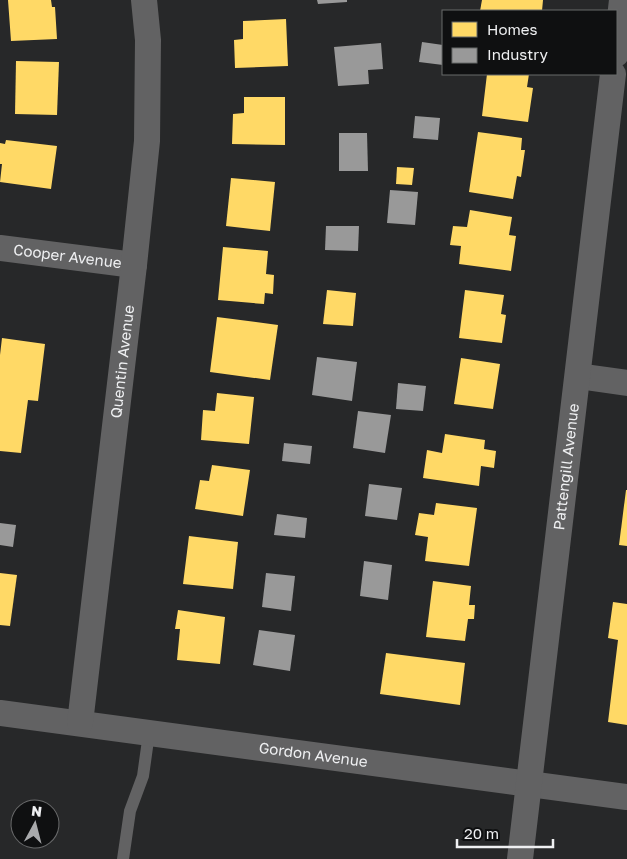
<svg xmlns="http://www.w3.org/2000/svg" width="627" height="859" viewBox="0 0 627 859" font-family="'Golos Text',sans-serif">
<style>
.homes{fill:#ffd966}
.industry{fill:#999}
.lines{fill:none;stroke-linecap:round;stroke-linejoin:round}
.service{stroke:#626263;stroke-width:12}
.minor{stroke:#626263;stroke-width:26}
.labels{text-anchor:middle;stroke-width:5;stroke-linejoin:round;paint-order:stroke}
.street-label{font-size:15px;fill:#eff0f2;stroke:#0f1011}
</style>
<rect width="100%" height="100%" fill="#272829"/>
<!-- homes -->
<g class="homes">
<polygon points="8,0 51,0 52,7 55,7 57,39 11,41"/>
<polygon points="482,0 543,0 542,11 480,11"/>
<polygon points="286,19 288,66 235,68 234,40 243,39 243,21"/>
<polygon points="16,61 59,62 57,115 15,114"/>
<polygon points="487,74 529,74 527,87 533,88 528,122 482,116"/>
<polygon points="244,97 285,97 285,145 232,144 233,114 244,113"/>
<polygon points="478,132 522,138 521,150 525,150 521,177 517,176 513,199 469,192"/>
<polygon points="6,140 57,146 51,189 0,182 2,164 0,164 0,143 5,144"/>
<polygon points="397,167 414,168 412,185 396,184"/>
<polygon points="231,178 275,182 270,231 226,226"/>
<polygon points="470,210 512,217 509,235 516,236 511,271 459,264 461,246 450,245 453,226 467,227"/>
<polygon points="223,247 268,251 266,274 274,275 273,294 265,293 264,304 218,300"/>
<polygon points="327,290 356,293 353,326 323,324"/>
<polygon points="465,290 504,295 501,314 506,315 502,343 459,338"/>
<polygon points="217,317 278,325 270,380 210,372"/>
<polygon points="2,338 45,344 38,401 28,400 21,453 0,451 0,355"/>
<polygon points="461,358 500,364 493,409 454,404"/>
<polygon points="217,393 254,397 249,444 201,440 203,410 215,411"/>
<polygon points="445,434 485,440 484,449 496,451 494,468 481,466 479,486 423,478 427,450 442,453"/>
<polygon points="212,465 250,470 243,516 195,509 200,480 209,481"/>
<polygon points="626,490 627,490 627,546 619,545"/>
<polygon points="436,503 477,508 469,566 425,561 428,537 415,535 419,513 434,515"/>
<polygon points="189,536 238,542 233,589 183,584"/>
<polygon points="0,573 17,575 10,626 0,625"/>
<polygon points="433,581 471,586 469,605 475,605 474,619 468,619 465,641 426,637"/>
<polygon points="613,602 627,604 627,725 608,722 618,640 608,638"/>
<polygon points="178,610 225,617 220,664 177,660 180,629 175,629"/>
<polygon points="386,653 465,663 460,705 380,694"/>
</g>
<!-- industry -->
<g class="industry">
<polygon points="317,0 347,0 347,2 318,4"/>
<polygon points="422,42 443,45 443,65 419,62"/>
<polygon points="381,43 383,69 368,70 369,84 338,86 334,47"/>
<polygon points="415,116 440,118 438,140 413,138"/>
<polygon points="339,133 367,133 368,171 339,171"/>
<polygon points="390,190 418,192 415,225 387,223"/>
<polygon points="326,226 359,226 358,251 325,250"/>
<polygon points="317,357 357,362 352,401 312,395"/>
<polygon points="398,383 426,386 423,411 396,409"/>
<polygon points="358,411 391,415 385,453 353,448"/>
<polygon points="284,443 312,446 310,464 282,461"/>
<polygon points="369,484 402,488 397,520 365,516"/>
<polygon points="277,514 307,518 305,538 274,535"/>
<polygon points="0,523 16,525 13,547 0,545"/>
<polygon points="364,561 392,565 388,600 360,596"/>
<polygon points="266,573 295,576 291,611 262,607"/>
<polygon points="259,630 295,635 290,671 253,665"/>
</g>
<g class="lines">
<!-- service -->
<polyline class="service" points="123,859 130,811 143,776 149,733"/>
<!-- minor -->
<g class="minor">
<polyline points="616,54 622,0"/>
<path id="s1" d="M0,248L134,265"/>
<polyline points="578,376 627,383"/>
<path id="s2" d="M0,713L627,797"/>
<path id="s3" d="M80,723L134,265L147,141L148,40L144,0"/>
<path id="s4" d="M520,859L613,74"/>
</g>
</g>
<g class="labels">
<!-- street labels -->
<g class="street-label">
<text dy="5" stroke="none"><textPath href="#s1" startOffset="68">Cooper Avenue</textPath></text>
<text dy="5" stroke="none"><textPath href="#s3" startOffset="364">Quentin Avenue</textPath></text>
<text dy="5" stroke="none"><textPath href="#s4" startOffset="395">Pattengill Avenue</textPath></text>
<text dy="5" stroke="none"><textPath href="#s2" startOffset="316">Gordon Avenue</textPath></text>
</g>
</g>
<!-- legend -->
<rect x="442" y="10" width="175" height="65" fill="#0f1011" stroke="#696a6b"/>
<rect x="452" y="22" width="25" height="15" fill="#ffd966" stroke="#696a6b"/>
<text x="487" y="35" font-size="15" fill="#eff0f2">Homes</text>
<rect x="452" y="48" width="25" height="15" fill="#999999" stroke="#696a6b"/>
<text x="487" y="60" font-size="15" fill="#eff0f2">Industry</text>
<!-- north arrow -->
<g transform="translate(35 824) rotate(7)"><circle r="24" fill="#0f1011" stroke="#696a6b"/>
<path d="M0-4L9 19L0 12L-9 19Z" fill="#a9aaac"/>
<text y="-8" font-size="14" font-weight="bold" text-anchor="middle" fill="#eff0f2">N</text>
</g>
<!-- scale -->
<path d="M457 839v8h96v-8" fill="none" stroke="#eff0f2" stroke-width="2.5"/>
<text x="464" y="839" font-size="15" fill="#eff0f2" stroke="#0f1011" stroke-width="4" paint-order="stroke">20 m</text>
</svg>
